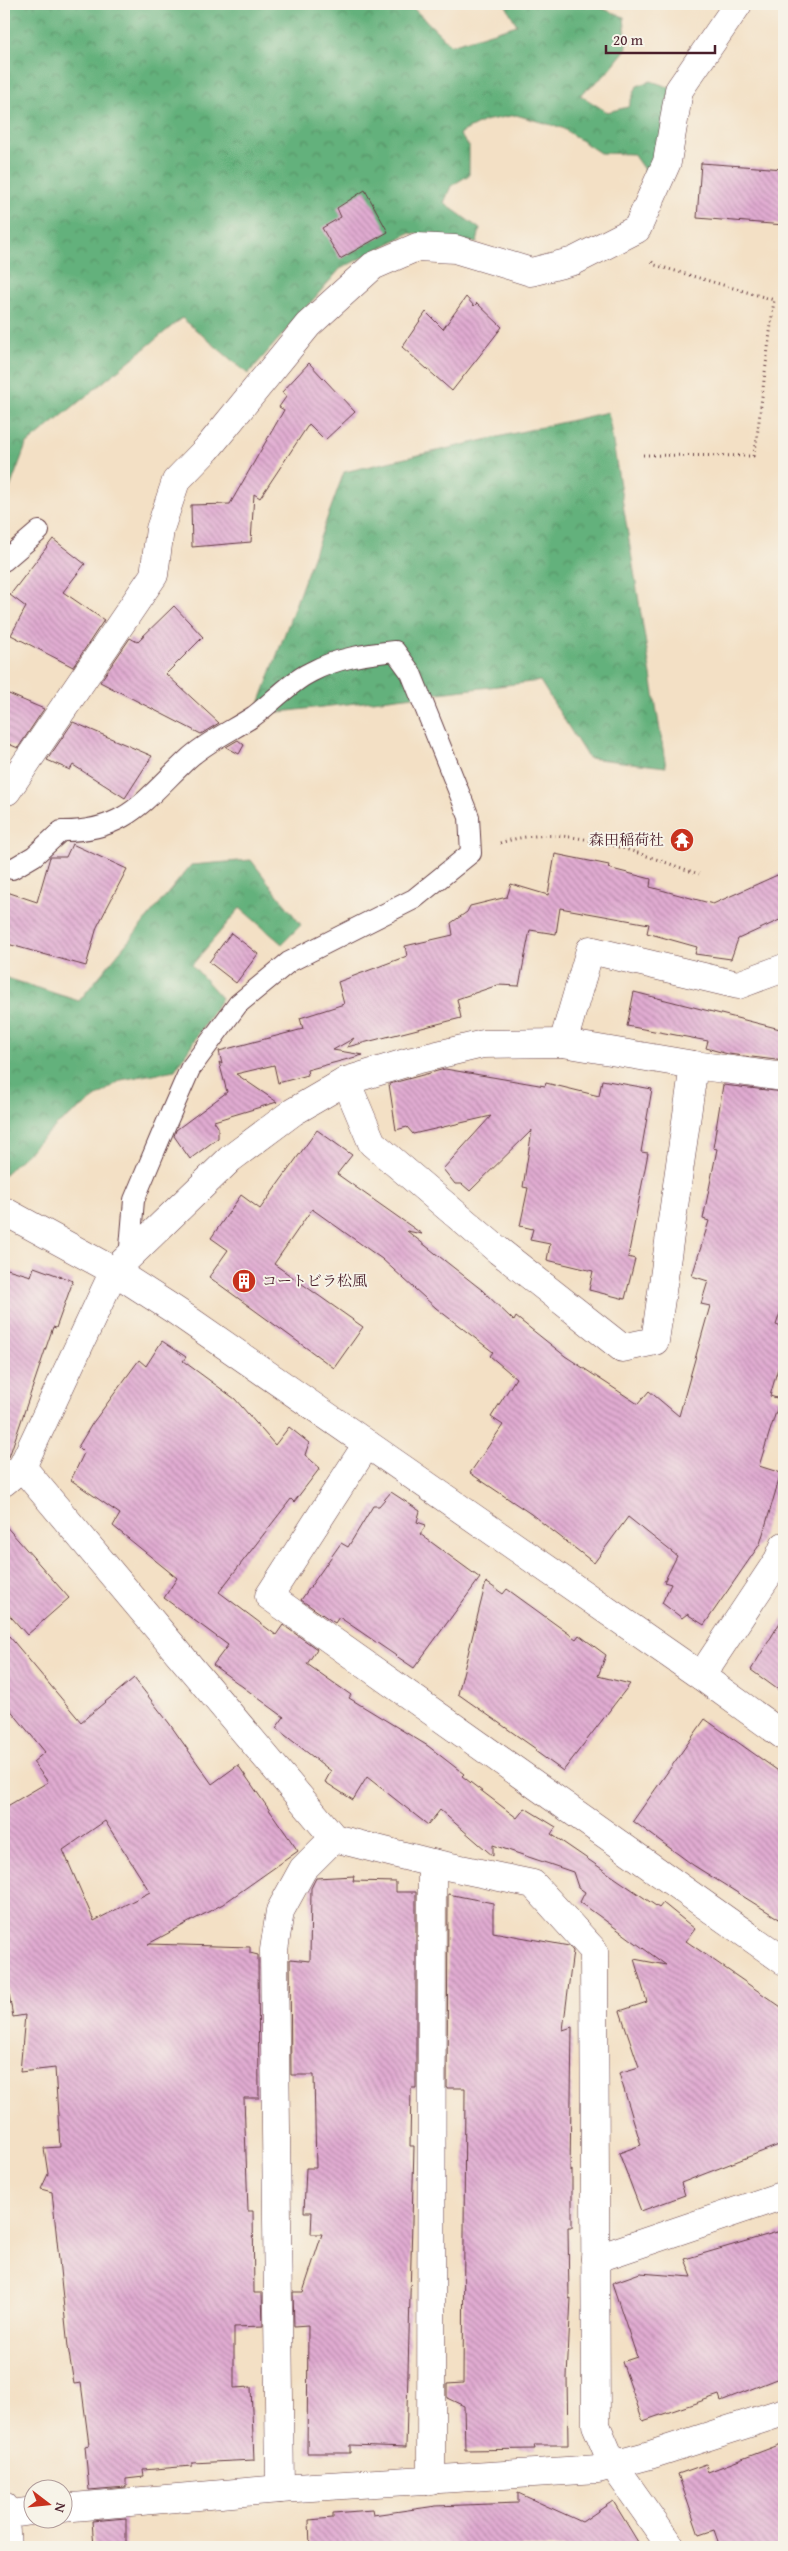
<svg xmlns="http://www.w3.org/2000/svg" width="788" height="2551" viewBox="0 0 788 2551" font-family="'Gentium Book Plus','Noto Serif JP',serif">
<style>
.forest{fill:url(#forest-crowns);stroke:#576853}
.building{fill:url(#building-back-hatch);fill-rule:evenodd}
.lines{fill:none;stroke-linecap:round;stroke-linejoin:round}
.lane-casing{stroke:#633c42;stroke-width:22}
.street-casing{stroke:#633c42;stroke-width:29}
.secondary-casing{stroke:#633c42;stroke-width:29}
.path{stroke:#633c42;stroke-width:3;stroke-dasharray:1 4;stroke-linecap:butt}
.lane{stroke:#fff;stroke-width:20}
.street{stroke:#fff;stroke-width:28}
.secondary{stroke:#fff;stroke-width:28}
.labels{text-anchor:middle;stroke-width:4;stroke-linejoin:round;paint-order:stroke}
.poi-label{font-size:15px;fill:#4a1f2b;stroke:#f7f3e8;text-anchor:end}
</style>
<defs>
<pattern id="forest-crowns" width="20" height="18" patternUnits="userSpaceOnUse" patternTransform="scale(1.25)"><rect width="20" height="18" fill="#64b17b"/><path d="M2 6a3 3 0 1 1 6 0M12 15a3 3 0 1 1 6 0" fill="none" stroke="#548f65"/></pattern>
<pattern id="building-back-hatch" width="6" height="6" patternUnits="userSpaceOnUse" patternTransform="scale(1.25)"><rect width="6" height="6" fill="#e1acd2"/><path d="M-1 5l2 2M0 0l6 6M5-1l2 2" fill="none" stroke="#b88bab"/></pattern>
</defs>
<rect width="100%" height="100%" fill="#f7f3e8"/>
<filter id="ink" filterUnits="userSpaceOnUse"><feTurbulence type="fractalNoise" baseFrequency=".02" numOctaves="2"/><feDisplacementMap in="SourceGraphic" scale="10" xChannelSelector="R" yChannelSelector="G"/><feConvolveMatrix kernelMatrix="1 2 1 2 8 2 1 2 1" color-interpolation-filters="sRGB"/></filter>
<filter id="wash" filterUnits="userSpaceOnUse"><feTurbulence type="fractalNoise" baseFrequency=".0096" numOctaves="4" result="noise"/><feDisplacementMap in="SourceGraphic" scale="20" xChannelSelector="R" yChannelSelector="G"/><feGaussianBlur stdDeviation="1.12" result="paint"/><feColorMatrix in="noise" values="0 0 0 0 0 0 0 0 0 0 0 0 0 0 0 0 0 1.4 0 .05"/><feComposite in="paint" operator="in"/></filter>
<g filter="url(#wash)">
<rect width="100%" height="100%" fill="#f3e0c5"/>
<!-- forest -->
<g class="forest">
<polygon points="4,4 409,4 451,45 517,25 505,4 591,4 624,17 627,48 605,75 580,95 607,112 628,107 637,86 651,81 671,88 656,167 647,174 633,154 600,153 562,128 516,115 484,121 459,134 469,146 469,175 451,186 444,203 480,229 477,243 409,233 340,269 248,374 182,318 26,445 4,504"/>
<polygon points="608,412 666,767 588,758 540,681 255,715 344,472"/>
<polygon points="251,860 301,925 282,944 240,908 192,965 222,998 175,1070 121,1080 58,1124 4,1175 4,977 79,1001 191,865"/>
</g>
<g id="blocks">
<!-- building -->
<g class="building">
<polygon points="701,163 784,169 784,225 697,218"/>
<polygon points="365,190 388,232 340,259 322,228 341,217 337,208"/>
<polygon points="466,297 474,306 477,303 502,327 452,391 402,347 426,312 443,329"/>
<polygon points="309,363 355,412 325,440 309,424 260,498 254,494 251,542 192,547 191,505 230,504 284,410 279,407 286,397 282,392"/>
<polygon points="53,539 85,564 63,592 104,620 73,667 11,635 26,607 10,595"/>
<polygon points="174,606 203,637 166,674 219,723 201,734 100,682 130,638 137,642"/>
<polygon points="4,692 44,709 18,748 4,742"/>
<polygon points="73,722 152,756 125,798 73,765 70,770 47,760"/>
<polygon points="238,740 244,745 239,754 226,747"/>
<polygon points="72,844 127,869 97,927 86,966 4,943 4,891 37,902 50,857 66,857"/>
<polygon points="555,854 609,865 608,868 651,879 650,887 713,904 784,872 784,918 738,939 731,959 695,954 697,947 647,933 649,924 560,908 556,934 530,930 519,986 498,985 457,999 461,1018 347,1047 354,1038 333,1050 363,1055 307,1070 308,1075 278,1083 274,1065 236,1074 277,1102 214,1121 218,1127 218,1138 190,1159 174,1136 176,1130 227,1092 219,1062 222,1064 219,1051 303,1029 300,1018 344,1004 338,982 407,956 405,946 453,935 451,923 467,912 470,906 507,897 511,884 548,895"/>
<polygon points="231,933 258,954 236,983 209,962"/>
<polygon points="634,992 784,1030 784,1061 728,1054 706,1048 708,1041 627,1026"/>
<polygon points="445,1069 545,1086 546,1083 599,1096 602,1080 652,1089 641,1152 648,1153 628,1257 635,1259 625,1299 589,1290 593,1271 547,1260 550,1244 530,1240 533,1229 520,1226 528,1188 523,1187 532,1130 470,1191 462,1184 455,1184 443,1169 491,1116 413,1134 407,1127 396,1130 389,1084"/>
<polygon points="723,1085 784,1092 784,1301 776,1325 784,1328 784,1347 770,1396 780,1399 759,1466 781,1473 760,1544 704,1625 687,1614 682,1618 662,1603 671,1584 664,1582 677,1556 628,1517 594,1563 531,1514 470,1473 503,1425 491,1417 516,1378 490,1356 493,1352 436,1308 382,1259 312,1209 274,1264 363,1327 334,1368 209,1277 228,1250 211,1238 241,1195 260,1209 317,1130 352,1155 337,1174 422,1234 407,1231 482,1290 514,1321 516,1317 565,1356 638,1404 649,1391 679,1416 710,1306 701,1304 708,1281 692,1276 709,1221 703,1219 717,1149 713,1148"/>
<polygon points="34,1267 73,1281 56,1328 53,1327 9,1457 4,1457 4,1268 31,1276"/>
<polygon points="162,1341 186,1357 183,1361 235,1399 275,1445 289,1427 309,1443 305,1455 320,1468 294,1502 291,1499 219,1592 276,1635 283,1625 317,1649 307,1664 351,1695 349,1698 428,1746 464,1774 462,1776 517,1818 525,1808 556,1827 551,1834 659,1908 663,1903 695,1929 686,1941 784,2009 784,2143 681,2183 685,2195 641,2211 619,2153 641,2145 619,2073 639,2067 620,2011 647,2002 634,1959 666,1965 580,1902 585,1892 578,1887 573,1872 493,1845 493,1856 440,1810 428,1825 367,1777 353,1800 325,1782 331,1771 276,1728 284,1717 213,1665 228,1645 164,1598 177,1578 113,1526 120,1514 71,1480 84,1453 78,1447 92,1424 139,1360 146,1366"/>
<polygon points="391,1492 420,1511 417,1522 426,1525 420,1534 480,1578 414,1668 339,1617 335,1623 301,1600 341,1543 348,1547 373,1506 379,1506"/>
<polygon points="4,1524 69,1598 27,1635 4,1609"/>
<polygon points="486,1582 503,1594 507,1589 576,1639 579,1635 606,1655 598,1676 630,1684 563,1771 535,1751 536,1749 458,1694"/>
<polygon points="784,1616 784,1694 751,1670"/>
<path d="M4,1630L81,1722L134,1678L169,1723L212,1784L238,1765L298,1851L223,1904L148,1944L250,1947V1953L258,1955L259,2098H244L248,2211H253L254,2293H262L263,2326L234,2327V2388L251,2387L254,2460L192,2463V2466L143,2470L144,2477L126,2479V2487L89,2490L85,2446L89,2445L81,2383L74,2384L68,2347L52,2192L41,2189L48,2174L44,2148L60,2147L55,2068L20,2072L25,2015L13,2017L8,1988L4,1989V1808L48,1782L33,1762L45,1752L4,1702ZM105,1821L150,1892L94,1921L63,1850Z"/>
<polygon points="705,1719 784,1775 784,1922 693,1865 633,1821"/>
<polygon points="354,1876 353,1881 396,1882 396,1892 416,1892 416,2088 411,2088 410,2146 414,2146 406,2447 350,2445 350,2453 307,2453 308,2325 294,2326 293,2292 303,2292 322,2234 311,2234 312,2212 304,2212 306,2168 316,2168 314,2075 291,2075 290,1959 310,1961 311,1888 316,1878"/>
<polygon points="448,1894 493,1903 493,1932 569,1946 573,1951 563,2030 572,2027 570,2171 572,2170 572,2227 568,2227 569,2299 571,2298 567,2377 568,2445 534,2445 535,2449 465,2450 464,2406 447,2398 447,2384 463,2383 465,2088 447,2088"/>
<polygon points="784,2230 784,2376 721,2401 719,2395 643,2421 622,2362 637,2357 612,2283 640,2273 692,2277 685,2259"/>
<polygon points="784,2443 784,2547 720,2547 714,2530 699,2535 678,2474 706,2464 708,2472"/>
<polygon points="518,2493 582,2522 613,2501 641,2547 310,2547 309,2520 333,2518 333,2513 372,2510 373,2515 436,2506 518,2503"/>
<polygon points="126,2518 126,2547 94,2547 92,2521"/>
</g>
</g>
</g>
<g filter="url(#ink)">
<use href="#blocks" fill-opacity="0" stroke="#633c42" stroke-width="1"/>
<g class="lines">
<!-- lane casing -->
<g class="lane-casing">
<g id="lane">
<polyline points="4,561 39,531"/>
<path d="M4,866L12,869L34,856L61,831C126,832 144,800 188,759C206,742 233,730 254,716C273,702 290,682 311,672C337,658 366,654 395,651L411,673L469,817L471,853L414,899L289,962L238,1004L190,1069L166,1124L134,1200L129,1259"/>
</g>
</g>
<!-- street casing -->
<g class="street-casing">
<g id="street">
<polyline points="7,791 154,575 160,529 176,481 207,449 308,325 373,266 417,247 455,249 531,272 574,261 637,229 667,162 679,90 738,4"/>
<polyline points="563,1043 590,950 738,985 784,968"/>
<polyline points="346,1081 372,1143 499,1251 622,1348 655,1341 694,1065"/>
<polyline points="367,1444 269,1596 784,1961"/>
<polyline points="22,1467 334,1838 432,1863 533,1884 594,1951 596,2425 613,2465 671,2547"/>
<polyline points="4,1482 22,1467 114,1271 230,1159 293,1112 346,1081 412,1061 483,1044 563,1043 694,1065 784,1077"/>
<polyline points="701,1676 778,1560 784,1546"/>
<polyline points="595,2259 784,2195"/>
<polyline points="431,2481 432,1863"/>
<polyline points="280,2489 274,1950 280,1911 303,1869 334,1838"/>
<polyline points="62,2508 280,2489 598,2469 650,2455 784,2412"/>
<polyline points="4,2515 32,2511"/>
</g>
</g>
<!-- secondary casing -->
<g class="secondary-casing">
<g id="secondary">
<polyline points="4,1211 114,1271 176,1311 701,1676 784,1736"/>
<polyline points="4,2506 7,2547"/>
</g>
</g>
<!-- path -->
<g class="path">
<polyline points="643,455 753,456 756,445 774,300 655,265 650,260"/>
<path d="M500,843C566,821 636,853 699,874"/>
</g>
<!-- lane -->
<use href="#lane" class="lane"/>
<!-- street -->
<use href="#street" class="street"/>
<!-- secondary -->
<use href="#secondary" class="secondary"/>
</g>
</g>
<!-- icons -->
<defs>
<g id="temple-disc" transform="scale(1.25)"><circle r="9.5" fill="#c8321e" stroke="#f7f3e8"/><path d="M0-6L5-2H3V0L6.5 2.5H4V6H1.5V3h-3V6H-4V2.5H-6.5L-3 0V-2H-5Z" fill="#fff"/></g>
<g id="building-disc" transform="scale(1.25)"><circle r="9.5" fill="#c8321e" stroke="#f7f3e8"/><path d="M-4-6H4V6H1V3H-1V6H-4ZM-2.5-4.3h1.7v1.8h-1.7ZM.8-4.3h1.7v1.8H.8ZM-2.5-1h1.7V.8h-1.7ZM.8-1h1.7V.8H.8Z" fill="#fff"/></g>
</defs>
<g fill-rule="evenodd">
<use href="#temple-disc" x="682" y="840"/>
<use href="#building-disc" x="244" y="1281"/>
</g>
<g class="labels">
<!-- poi labels -->
<g class="poi-label">
<text x="664" y="845">森田稲荷社</text>
<text x="262" y="1286" text-anchor="start">コートビラ松風</text>
</g>
</g>
<!-- margin -->
<rect width="788" height="2551" fill="none" stroke="#f7f3e8" stroke-width="20"/>
<!-- north arrow -->
<g transform="translate(48 2504) rotate(106)"><circle r="24" fill="#f7f3e8" stroke="#b29e9c"/>
<path d="M0-4L9 19L0 12L-9 19Z" fill="#c8321e"/>
<text y="-8" font-size="14" font-weight="bold" text-anchor="middle" fill="#4a1f2b">N</text>
</g>
<!-- scale -->
<path d="M606 45v8h109v-8" fill="none" stroke="#4a1f2b" stroke-width="2.5"/>
<text x="613" y="45" font-size="15" fill="#4a1f2b" stroke="#f7f3e8" stroke-width="4" paint-order="stroke">20 m</text>
</svg>
